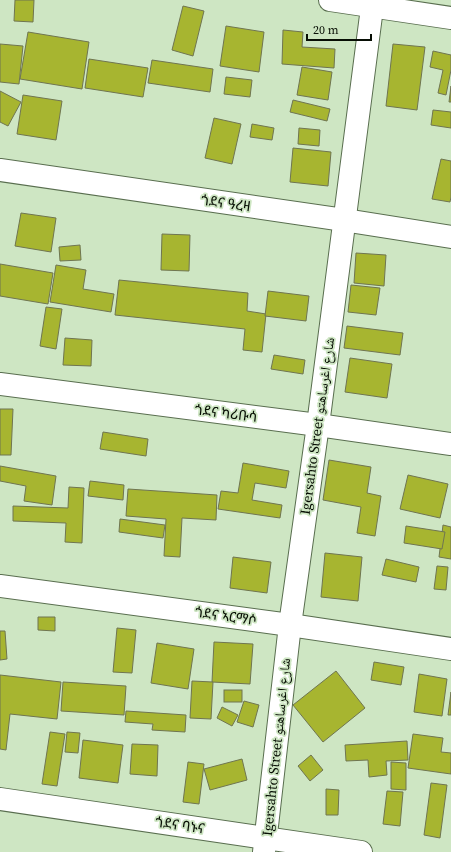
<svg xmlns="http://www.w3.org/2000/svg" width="451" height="852" viewBox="0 0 451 852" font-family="'Source Serif 4','Noto Naskh Arabic','Noto Sans Ethiopic',serif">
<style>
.building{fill:#a7b530;stroke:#6f7551}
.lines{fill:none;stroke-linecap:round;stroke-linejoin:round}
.minor-casing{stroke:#596e4f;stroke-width:24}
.minor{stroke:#fff;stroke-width:22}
.labels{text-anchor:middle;stroke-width:3.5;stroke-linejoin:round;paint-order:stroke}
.street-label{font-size:14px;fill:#070e04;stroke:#cee6c3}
</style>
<rect width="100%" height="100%" fill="#cee6c3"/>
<!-- building -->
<g class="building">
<polygon points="15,0 34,0 33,22 14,21"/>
<polygon points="183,6 204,11 193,56 172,50"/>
<polygon points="226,26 264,32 259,72 220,66"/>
<polygon points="283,30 303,32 302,47 335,49 334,68 282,64"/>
<polygon points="28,32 89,42 82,89 20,79"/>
<polygon points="0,44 23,46 19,84 0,82"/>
<polygon points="393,44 425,47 417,110 386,106"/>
<polygon points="433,51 451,55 451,70 446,95 438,93 443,70 430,67"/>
<polygon points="89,59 148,68 143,97 85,88"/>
<polygon points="152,60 213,69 210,92 148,83"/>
<polygon points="302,67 332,72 328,100 297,95"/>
<polygon points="226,77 252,80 250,97 224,94"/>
<polygon points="451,86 451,102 449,102"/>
<polygon points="0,91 21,102 8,126 0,122"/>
<polygon points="23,95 62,101 56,140 17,134"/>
<polygon points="293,100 330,109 327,121 290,112"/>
<polygon points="433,110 451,112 451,128 431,125"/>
<polygon points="214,118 241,124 232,164 205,158"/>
<polygon points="252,124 274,128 272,140 250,137"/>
<polygon points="299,128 320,130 319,146 298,144"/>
<polygon points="293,148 331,152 328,186 290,182"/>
<polygon points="441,159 451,161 451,197 450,202 432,199"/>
<polygon points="21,213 56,218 51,252 15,246"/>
<polygon points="162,234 190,235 189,271 161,270"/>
<polygon points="80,245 81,260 60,261 59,247"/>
<polygon points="356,253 386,255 384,286 354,283"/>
<polygon points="0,264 53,273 48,304 0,296"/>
<polygon points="56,265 86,270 83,289 114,294 111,312 50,302"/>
<polygon points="119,280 248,293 247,311 266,314 262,352 243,350 245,329 115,315"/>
<polygon points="351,285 380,288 376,315 348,312"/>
<polygon points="268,291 309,296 306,321 265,316"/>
<polygon points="46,307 62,309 56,349 40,346"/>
<polygon points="347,326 403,333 400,355 344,348"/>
<polygon points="65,338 92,340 91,366 63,365"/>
<polygon points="274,355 305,360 303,374 271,369"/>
<polygon points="350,358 392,364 387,398 345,392"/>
<polygon points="0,409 13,409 11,455 0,455"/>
<polygon points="103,432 148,439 146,456 100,449"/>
<polygon points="329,460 371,467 367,493 381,496 375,536 357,533 361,507 323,500"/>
<polygon points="243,463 289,471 286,488 255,483 252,500 282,505 280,518 218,509 221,491 238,493"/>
<polygon points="0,466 56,476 52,505 24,501 26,486 0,481"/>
<polygon points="408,475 448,484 440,518 400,509"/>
<polygon points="90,481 124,485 123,500 88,496"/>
<polygon points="69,487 84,488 82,543 65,542 66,523 13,521 13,506 68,508"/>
<polygon points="128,489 217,495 216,520 182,518 180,557 164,556 166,519 126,516"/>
<polygon points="120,519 165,525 163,538 119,532"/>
<polygon points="443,525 451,527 451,559 439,557"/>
<polygon points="406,526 445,532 442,549 404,543"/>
<polygon points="325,553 362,557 358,601 321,597"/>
<polygon points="233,557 271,562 267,593 230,588"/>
<polygon points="386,559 419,567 416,582 382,575"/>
<polygon points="437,566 448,567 446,590 434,589"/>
<polygon points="38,617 55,617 55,631 38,630"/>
<polygon points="117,628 136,630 132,673 113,672"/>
<polygon points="0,631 5,631 7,659 0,660"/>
<polygon points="214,642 253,644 250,684 212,682"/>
<polygon points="157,643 194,649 188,689 151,683"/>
<polygon points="374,662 404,667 401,685 371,680"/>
<polygon points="336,671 365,708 323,742 293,705"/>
<polygon points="419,674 447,679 442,716 414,712"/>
<polygon points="0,675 61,682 57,719 10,714 6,750 0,749"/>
<polygon points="192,681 213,682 211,719 190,718"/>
<polygon points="63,682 126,686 124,715 61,711"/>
<rect x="224" y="690" width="18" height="12"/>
<polygon points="451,692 451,715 448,715"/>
<polygon points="244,701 259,705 253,727 237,722"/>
<polygon points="222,707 238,715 232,726 217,718"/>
<polygon points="126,711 186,715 185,732 152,730 153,724 125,722"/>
<polygon points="50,732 65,734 57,786 42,784"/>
<polygon points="67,732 80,733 78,753 65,752"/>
<polygon points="413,734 443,738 441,752 451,753 451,774 408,768"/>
<polygon points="83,740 123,745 118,783 79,778"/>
<polygon points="407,741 408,760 386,761 387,775 369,777 368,760 346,761 345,745"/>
<polygon points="132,744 158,745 157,776 130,774"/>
<polygon points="311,755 323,770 310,781 298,766"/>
<polygon points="242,759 247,780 210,790 204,769"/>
<polygon points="188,762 204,764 199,804 183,802"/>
<polygon points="391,762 406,763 406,790 391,789"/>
<polygon points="431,783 447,785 440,838 424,835"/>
<polygon points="326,789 339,790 338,815 326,815"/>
<polygon points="387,791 403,792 400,826 383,824"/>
</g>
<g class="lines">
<!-- minor casing -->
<g class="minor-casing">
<g id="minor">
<polyline points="330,0 451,18"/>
<polyline points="0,170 344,220 451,237"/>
<polyline points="0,384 318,425 451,444"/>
<polyline points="0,586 290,625 451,649"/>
<polyline points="0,799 361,852"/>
<polyline points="264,852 290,625 318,425 373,0"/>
</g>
</g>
<!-- minor -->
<use href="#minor" class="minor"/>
</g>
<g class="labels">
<!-- street labels -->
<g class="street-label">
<text transform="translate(226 203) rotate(8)" y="5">ጎደና ዓረዛ</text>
<text transform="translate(226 413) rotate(7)" y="5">ጎደና ካሪቡሳ</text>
<text transform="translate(317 426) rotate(-82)" y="5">Igersahto Street شارع اغرساهتو</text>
<text transform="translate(226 616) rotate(8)" y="5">ጎደና ኣርማሶ</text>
<text transform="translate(276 747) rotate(-84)" y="5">Igersahto Street شارع اغرساهتو</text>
<text transform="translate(180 825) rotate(8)" y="5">ጎደና ባኑና</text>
</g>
</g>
<!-- scale -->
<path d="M307 34v6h64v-6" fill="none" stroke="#070e04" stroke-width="2"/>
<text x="313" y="34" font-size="12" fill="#070e04" stroke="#cee6c3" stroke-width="3" paint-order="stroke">20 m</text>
</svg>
